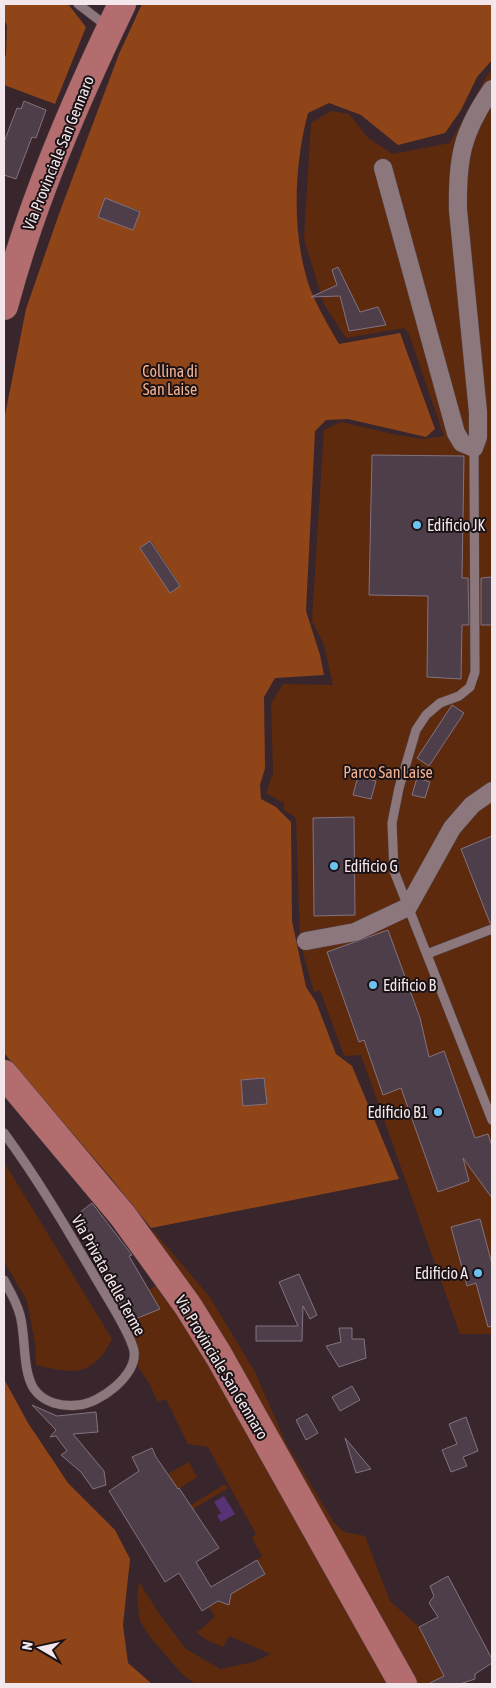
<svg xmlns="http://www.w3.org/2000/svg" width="496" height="1688" viewBox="0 0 496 1688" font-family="'Asap Condensed',sans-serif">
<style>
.green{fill:#5d2a0d}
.forest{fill:#904519;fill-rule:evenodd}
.water{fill:#593276}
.building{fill:#4d3e4a;stroke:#837380}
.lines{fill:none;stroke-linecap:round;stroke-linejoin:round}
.service-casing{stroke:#524348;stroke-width:10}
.minor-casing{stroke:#524348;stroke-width:19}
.primary-casing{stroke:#524348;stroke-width:29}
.service{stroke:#8c777d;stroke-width:9}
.minor{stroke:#8c777d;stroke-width:18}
.primary{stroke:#b46d6f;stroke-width:28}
.poi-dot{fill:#6cc3f2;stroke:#1a1214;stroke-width:2}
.labels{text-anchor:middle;stroke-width:4;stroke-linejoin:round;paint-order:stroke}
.street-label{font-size:16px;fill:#f3e7eb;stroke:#1a1214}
.park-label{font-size:16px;fill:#f2b292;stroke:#1a1214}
.poi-label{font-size:16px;fill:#f3e7eb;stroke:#1a1214;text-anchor:start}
</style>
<rect width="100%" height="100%" fill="#38262c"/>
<!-- green -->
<g class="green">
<polygon points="492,70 492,1334 460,1334 361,1055 344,1056 320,990 314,992 300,942 296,818 284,810 284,803 266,793 273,773 271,704 283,684 333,685 324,645 312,621 324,430 341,422 397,435 423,439 444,436 409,334 404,328 346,338 324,304 304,239 311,123 331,111 349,114 368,138 393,154 450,143 488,74"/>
<path d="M4,1162L112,1339C93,1377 73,1374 36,1365L35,1344L27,1301L4,1261Z"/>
<polygon points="151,1228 209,1296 255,1372 286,1443 334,1523 344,1532 365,1536 390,1601 419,1627 444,1676 429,1684 415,1684 171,1273"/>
<polygon points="157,1285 165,1300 172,1296 391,1684 196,1684 183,1675 150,1637 140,1621 137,1597 139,1582 160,1615 186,1649 220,1669 254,1662 271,1654 229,1636 223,1647 207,1640 196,1632 204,1627 215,1616 209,1607 220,1600 222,1603 228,1603 231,1598 229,1595 265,1573 257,1560 262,1556 252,1538 256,1534 208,1447 188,1444 166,1399 158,1402 149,1383 138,1367 136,1347 129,1321 159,1309 149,1290"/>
<polygon points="189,1462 197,1477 174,1492 167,1481 171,1478 168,1474"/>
<polygon points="225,1484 228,1488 193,1509 191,1505"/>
</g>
<!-- forest -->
<g class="forest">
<polygon points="4,4 68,4 86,27 55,104 4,85 4,59 6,55 7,26 4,19"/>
<path d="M142,4H492V60L477,77L461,110L445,133L398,145L361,115L329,103L308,113C295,161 292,223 305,272C310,295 327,323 339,344L400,333L435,429L426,437L348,419L326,420L315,431L306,611L320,655L324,675L275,678L264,697L265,768L260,785L261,799L276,807L291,822L292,921L306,987L316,1002L336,1054L352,1066L399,1179L151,1228L110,1177L4,1053V420L26,309L59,214L119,54ZM105,199L140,211L133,230L98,217ZM151,541L180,585L170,592L140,548ZM264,1078L267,1104L243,1106L241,1080Z"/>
<polygon points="4,1379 28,1423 68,1483 115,1530 130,1559 123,1625 128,1663 152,1684 4,1684"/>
</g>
<!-- water -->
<polygon class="water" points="224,1496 235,1514 221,1522 217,1516 221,1513 214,1502"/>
<!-- building -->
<g class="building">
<polygon points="24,101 46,110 36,138 32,137 16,179 4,175 4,142 17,108 21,109"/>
<polygon points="105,198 140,212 133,230 98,217"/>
<polygon points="338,267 360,312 378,307 386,325 349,331 340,296 311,297 337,285 332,270"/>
<polygon points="372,455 464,456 462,578 468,578 469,625 462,625 461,679 427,677 428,596 369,595"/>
<polygon points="150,541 180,586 170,593 140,548"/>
<polygon points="492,577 492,625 481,625 481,578"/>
<polygon points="452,705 464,713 429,766 417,758"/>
<polygon points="358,776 376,781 371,799 353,795"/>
<polygon points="417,778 430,782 425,798 412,795"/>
<polygon points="354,817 355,915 314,916 313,818"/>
<polygon points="492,836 492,923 490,923 461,849"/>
<polygon points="388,930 420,1018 429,1057 444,1051 475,1138 488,1134 492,1146 492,1198 463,1158 469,1181 438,1192 401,1088 383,1095 364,1040 359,1042 327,952"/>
<polygon points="264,1078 267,1104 243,1106 241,1080"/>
<polygon points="92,1203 132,1255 129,1256 160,1309 130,1321 94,1261 99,1248 78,1214"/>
<polygon points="480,1219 492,1264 492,1326 488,1327 476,1283 467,1286 451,1227"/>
<polygon points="299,1274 317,1315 310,1319 303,1306 302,1341 256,1341 256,1326 298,1326 279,1282"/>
<polygon points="339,1328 352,1328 352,1339 364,1339 366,1358 339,1367 326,1346 341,1342"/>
<polygon points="352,1386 360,1400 340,1411 332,1397"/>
<polygon points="32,1405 57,1416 96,1412 98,1432 73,1434 104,1471 106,1485 93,1489 81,1472 61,1455 67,1451 56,1436 50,1437 56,1430"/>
<polygon points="307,1414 318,1433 306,1440 296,1420"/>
<polygon points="466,1417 478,1451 463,1457 467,1466 451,1472 442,1450 457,1444 449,1424"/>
<polygon points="345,1438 371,1469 356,1473"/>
<polygon points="152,1448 156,1457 178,1489 179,1488 219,1548 196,1562 211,1587 257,1560 265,1574 231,1594 229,1605 218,1601 202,1611 179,1573 165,1582 109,1491 139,1471 132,1457"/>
<polygon points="448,1576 492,1659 492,1663 475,1674 475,1679 460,1684 428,1684 444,1676 419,1627 438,1617 429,1603 434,1596 430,1586"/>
</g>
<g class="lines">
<!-- service casing -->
<g class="service-casing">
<g id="service">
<polyline points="78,4 108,27"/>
<polyline points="474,448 475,672 470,687 459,696 440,703 426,715 416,730 399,788 392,823 394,871 492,1120"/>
<polyline points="427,954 492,929"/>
<path d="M4,1133C40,1182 70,1234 101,1287C110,1302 131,1335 134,1351C138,1375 99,1404 78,1405C62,1407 44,1403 34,1389C22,1371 26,1336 20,1315C17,1303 10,1291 4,1280"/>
</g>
</g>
<!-- minor casing -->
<g class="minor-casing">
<g id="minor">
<path d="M383,168L456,433L462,443L474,448L478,437V412L458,210C457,158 462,132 492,89"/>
<polyline points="306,941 355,932 408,907 452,828 472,805 492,791"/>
</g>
</g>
<!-- primary casing -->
<g class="primary-casing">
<g id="primary">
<path d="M4,306C32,201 75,102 122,4"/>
<polyline points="4,1074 123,1216 188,1306 219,1356 403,1684"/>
</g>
</g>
<!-- service -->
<use href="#service" class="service"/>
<!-- minor -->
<use href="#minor" class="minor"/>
<!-- primary -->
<use href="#primary" class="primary"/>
</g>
<!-- markers -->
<g class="poi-dot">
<circle cx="417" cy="525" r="5"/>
<circle cx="334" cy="866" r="5"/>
<circle cx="373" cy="985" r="5"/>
<circle cx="438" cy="1112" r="5"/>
<circle cx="478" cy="1273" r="5"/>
</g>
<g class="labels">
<!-- street labels -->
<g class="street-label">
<text transform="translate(58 153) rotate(-68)" y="6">Via Provinciale San Gennaro</text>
<text transform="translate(109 1275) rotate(61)" y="6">Via Privata delle Terme</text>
<text transform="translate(222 1367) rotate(59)" y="6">Via Provinciale San Gennaro</text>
</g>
<!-- park labels -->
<g class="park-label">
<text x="170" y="377">Collina di<tspan x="170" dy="18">San Laise</tspan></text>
<text x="388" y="778">Parco San Laise</text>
</g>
<!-- poi labels -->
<g class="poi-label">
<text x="427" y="531">Edificio JK</text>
<text x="344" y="872">Edificio G</text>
<text x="383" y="991">Edificio B</text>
<text x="428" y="1118" text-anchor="end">Edificio B1</text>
<text x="468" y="1279" text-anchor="end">Edificio A</text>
</g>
</g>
<!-- border -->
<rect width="496" height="1688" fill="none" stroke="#f3e7eb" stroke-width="10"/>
<!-- north arrow -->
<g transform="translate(40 1648) rotate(279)" stroke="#1a1214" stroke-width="4" paint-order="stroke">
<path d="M0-4L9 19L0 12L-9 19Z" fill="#f3e7eb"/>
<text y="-8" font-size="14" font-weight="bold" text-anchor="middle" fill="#f3e7eb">N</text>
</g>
</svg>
